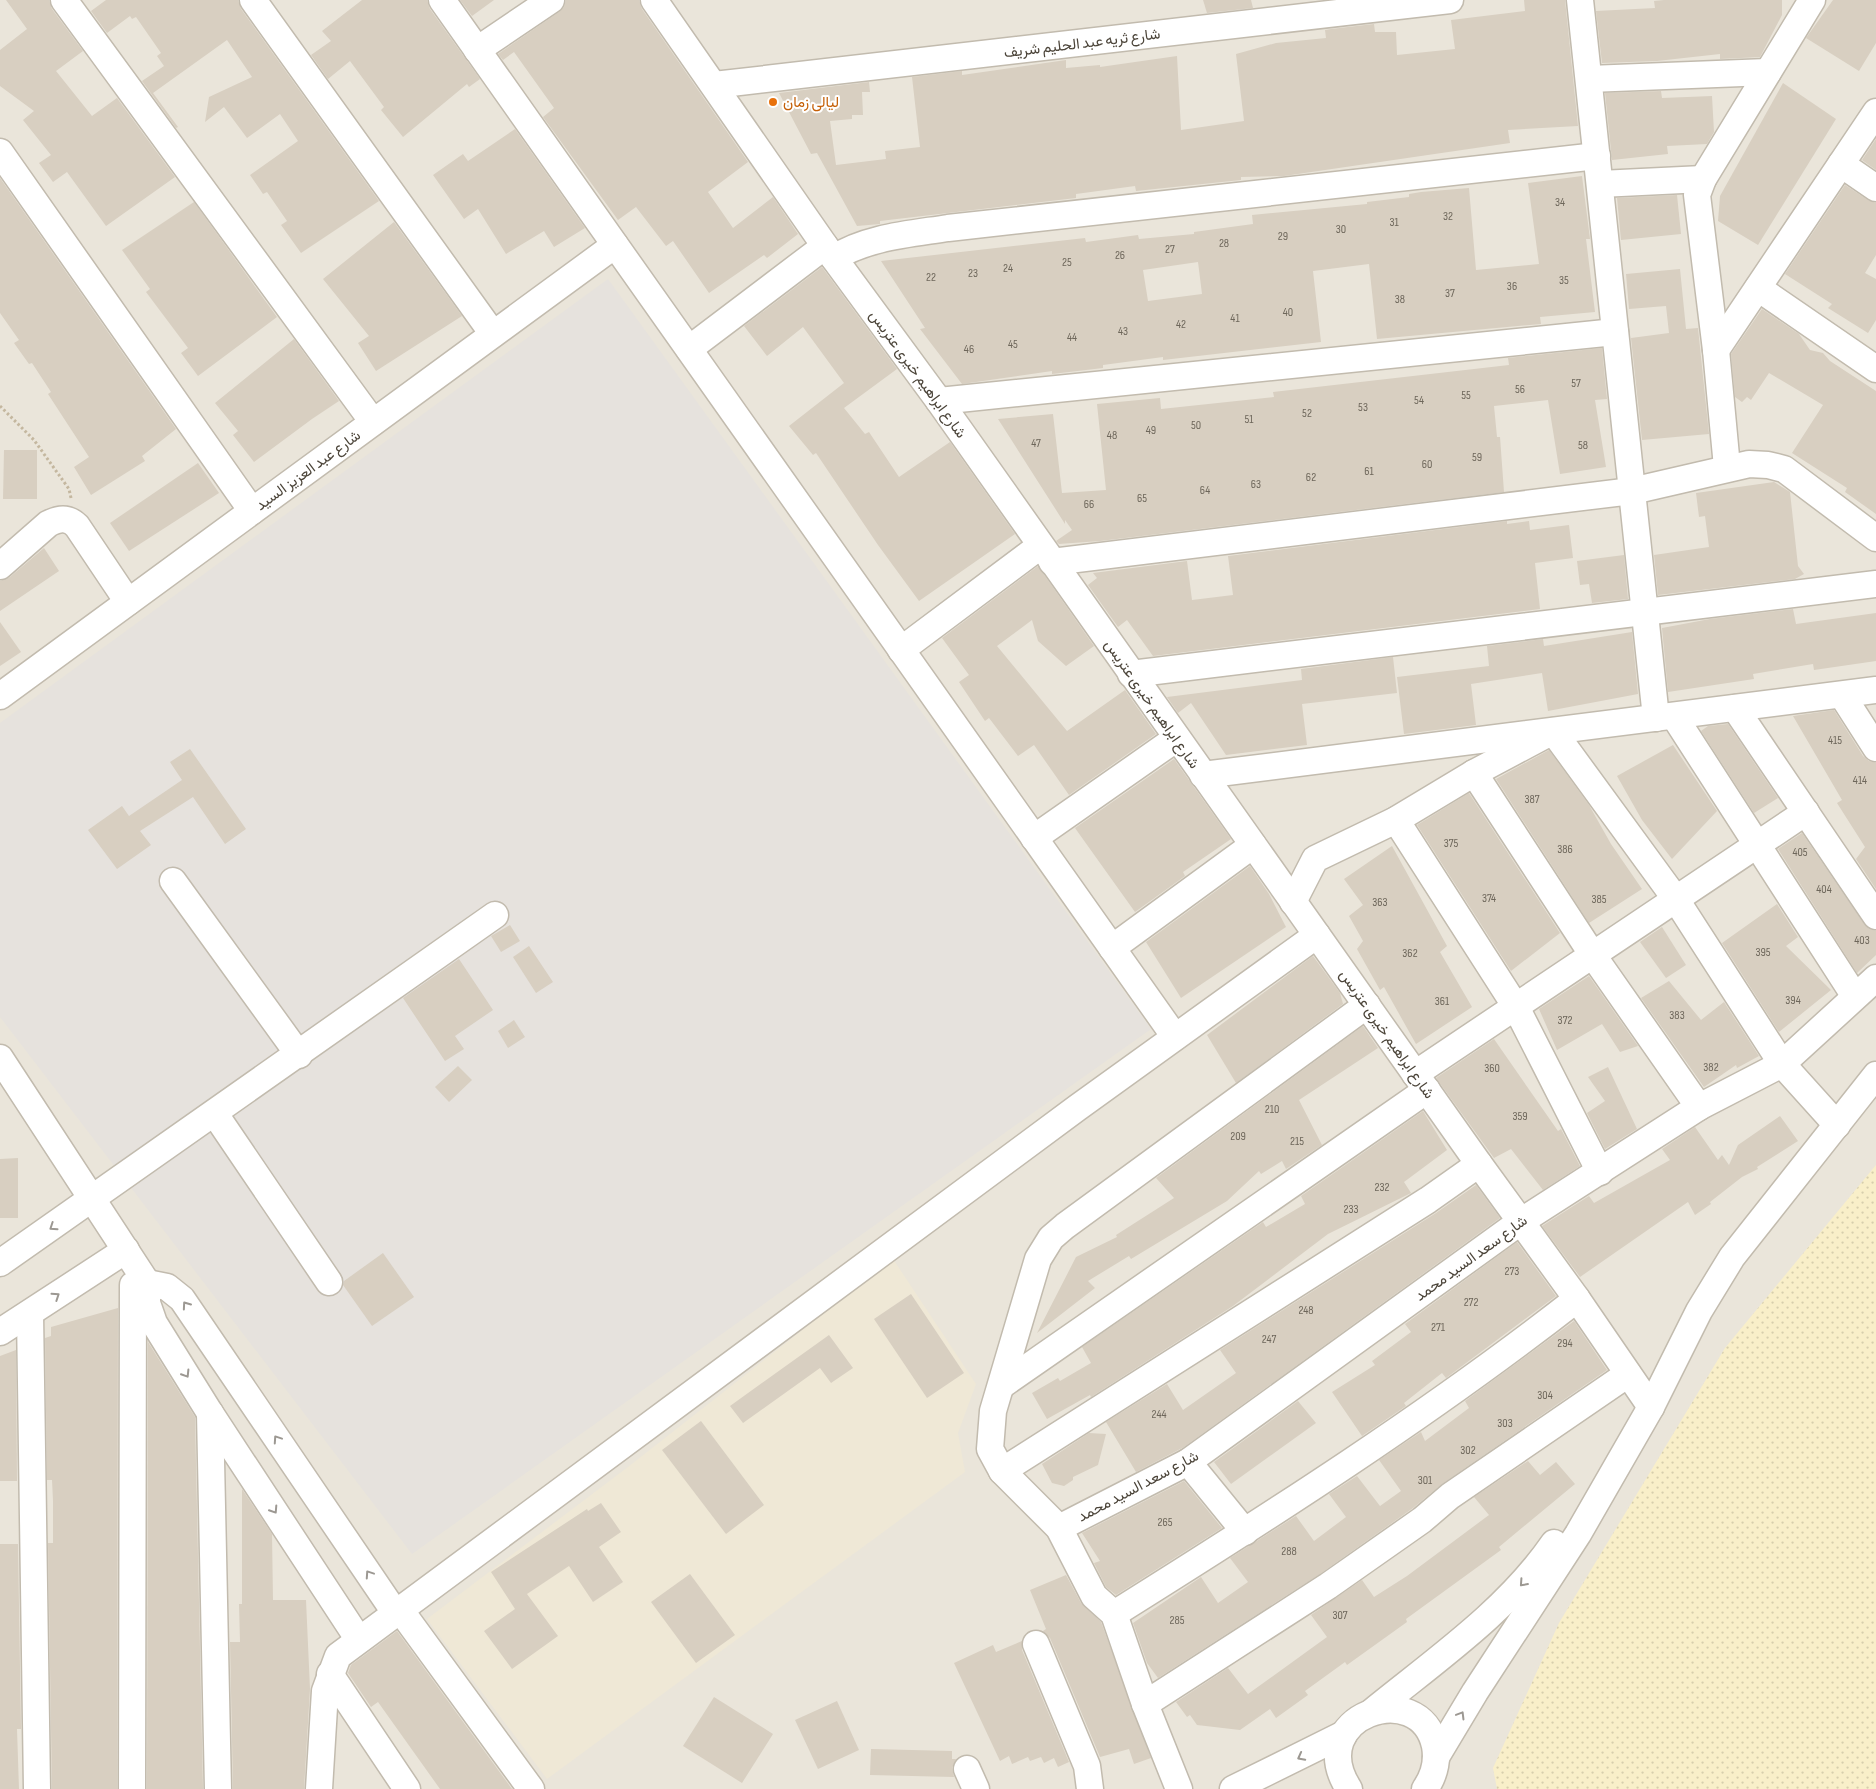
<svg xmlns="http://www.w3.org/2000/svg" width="1876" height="1789" viewBox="0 0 1876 1789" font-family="'Sofia Sans Condensed',Vazirmatn,sans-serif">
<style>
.residential{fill:#eae5da}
.industrial{fill:#e6e2dd}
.education{fill:#efe8d6}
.sand{fill:url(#sand-dots)}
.building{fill:#d8cfc1;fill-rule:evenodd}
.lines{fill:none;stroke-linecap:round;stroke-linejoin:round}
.minor-casing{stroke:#c2bbae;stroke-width:29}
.path{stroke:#c4b79f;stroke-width:3;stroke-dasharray:2.5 2.5;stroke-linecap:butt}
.minor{stroke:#fff;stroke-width:26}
.oneway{stroke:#9c9892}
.food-dot{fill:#e8710a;stroke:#fff;stroke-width:2}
.labels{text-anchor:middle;stroke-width:4;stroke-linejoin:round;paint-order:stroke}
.number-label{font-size:12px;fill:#6e675b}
.street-label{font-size:15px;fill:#4b4439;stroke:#fff}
.food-label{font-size:15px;fill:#c56008;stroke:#fff;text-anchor:start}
</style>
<defs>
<pattern id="sand-dots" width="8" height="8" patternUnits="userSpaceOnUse" patternTransform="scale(1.25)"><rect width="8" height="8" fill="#f9efc9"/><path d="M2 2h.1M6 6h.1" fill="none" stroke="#d7cead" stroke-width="1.8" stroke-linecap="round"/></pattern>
</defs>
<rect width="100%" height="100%" fill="#f6f3ec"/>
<!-- residential -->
<rect class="residential" x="0" y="0" width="1876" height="1789"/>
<!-- industrial -->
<polygon class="industrial" points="608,279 1151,1029 412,1554 0,1017 0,723"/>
<!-- education -->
<polygon class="education" points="893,1259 976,1384 958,1433 965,1472 547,1779 427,1619 628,1467"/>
<!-- sand -->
<polygon class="sand" points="1876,1165 1876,1789 1497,1789 1493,1768 1559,1623 1725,1348"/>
<!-- building -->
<g class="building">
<polygon points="6,0 49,0 52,9 83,51 56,71 92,116 117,98 175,177 106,226 67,172 53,182 39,163 51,155 23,120 34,111 0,86 0,50 27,29"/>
<polygon points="106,0 238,0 241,9 379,201 301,253 281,225 287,221 267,192 263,194 250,175 298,141 280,114 247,138 224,107 205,122 209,97 252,77 227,40 153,93 178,127 176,128 142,81 164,66 157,56 161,53 136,17 132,19 130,16 107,33 91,11"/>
<polygon points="362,0 427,0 430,9 480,79 469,87 467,84 403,137 381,110 384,107 350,61 328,79 311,55 331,41 322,31"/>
<polygon points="460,0 494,0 472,16"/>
<polygon points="566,0 639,0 642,9 748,162 708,192 733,228 773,197 798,234 767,258 764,255 709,293 673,241 666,246 636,207 618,220 543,117 554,108 514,52 503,60 498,54 559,12 564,7"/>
<polygon points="1203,0 1251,0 1253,8 1207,13"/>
<polygon points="1524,0 1565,0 1578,126 1508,130 1510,143 1284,176 1241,177 1241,180 1136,191 1135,186 1076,194 1076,198 880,221 880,224 857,226 817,153 811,154 779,93 869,82 870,92 862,92 863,115 852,115 852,119 830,121 836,165 886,159 885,151 920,147 912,77 962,71 962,75 1066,60 1066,68 1100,65 1100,67 1177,56 1181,130 1244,121 1236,54 1276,43 1326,38 1325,30 1331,29 1374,24 1375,32 1396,32 1397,55 1455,49 1451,20 1525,11"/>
<polygon points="1664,0 1782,0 1782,15 1760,57 1720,59 1720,54 1657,61 1602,63 1596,11 1655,8 1654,1"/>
<polygon points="1833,0 1876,0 1876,43 1859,71 1806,38"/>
<polygon points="1783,83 1836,119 1758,245 1718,221 1720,196"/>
<polygon points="1661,91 1662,98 1712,96 1714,132 1707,144 1667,146 1668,154 1612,160 1605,93"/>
<polygon points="515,129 585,228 554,247 544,231 506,254 478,209 464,219 433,175 463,154 468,161"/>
<polygon points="1876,139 1876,170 1862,160"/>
<path d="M1582,176L1590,239H1586L1595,312L1540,317L1541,324L1377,339L1369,264L1313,271L1321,342L1163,360V357L1103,365V368L1052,374V371L962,384L920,329L925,328L881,261L1085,238L1086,242L1138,235L1139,239L1194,234V232L1253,224L1252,215L1367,204V202L1409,197V194L1421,192L1469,188L1476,270L1539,264L1528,183ZM1198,262L1202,294L1148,301L1143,270Z"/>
<polygon points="0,178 176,429 142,456 145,461 91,495 74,467 89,457 48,394 51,392 32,363 29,364 14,343 19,340 0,313"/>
<polygon points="1845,185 1868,200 1876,203 1876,255 1865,273 1876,279 1876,320 1868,333 1828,308 1832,304 1785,274"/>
<polygon points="1677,195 1681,234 1621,240 1617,198"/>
<polygon points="194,202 277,317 198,376 181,353 188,348 146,292 150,289 122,250"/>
<polygon points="394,222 462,316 376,371 358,343 369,336 323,279"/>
<polygon points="822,267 897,369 844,408 865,434 869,432 899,477 950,442 1015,534 919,601 878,545 816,453 813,455 789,426 844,383 803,327 767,356 744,326"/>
<polygon points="1680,269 1686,329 1698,328 1709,434 1642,440 1631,338 1669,333 1666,306 1629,309 1626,274"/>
<polygon points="1762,309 1799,334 1810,350 1823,353 1830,361 1876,391 1876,514 1845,492 1847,488 1792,453 1823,405 1769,373 1751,400 1747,397 1742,402 1735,397 1731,354"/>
<polygon points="294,339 339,401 312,419 254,462 233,435 238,431 215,403"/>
<polygon points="1602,348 1607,399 1595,400 1606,467 1560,474 1548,400 1494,406 1497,437 1500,437 1504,492 1100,541 1059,544 1056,541 1072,530 1065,520 1065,524 998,419 1053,414 1062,493 1106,490 1097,404 1160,398 1161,409 1274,397 1273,392 1509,365 1508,358"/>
<polygon points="4,450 37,450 37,499 3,499"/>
<polygon points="198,463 219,493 129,551 110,523"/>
<polygon points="1774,482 1790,492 1798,566 1804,574 1795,579 1658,595 1654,555 1709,547 1705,516 1699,517 1696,493"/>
<polygon points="1507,521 1507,524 1529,521 1530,530 1569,525 1573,558 1535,563 1540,609 1153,656 1127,620 1118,627 1088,585 1097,578 1093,573 1187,561 1192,600 1233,595 1228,556"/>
<polygon points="44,548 59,571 0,611 0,581 10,577"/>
<polygon points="1624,555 1628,599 1592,603 1589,584 1580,585 1577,561"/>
<polygon points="1038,566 1094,646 1066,666 1038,641 1032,620 997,646 1067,731 1125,690 1156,734 1069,795 1034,745 1018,756 989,718 985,721 959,682 969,675 942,638"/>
<polygon points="1793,609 1796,624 1876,613 1876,661 1814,670 1813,664 1753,674 1754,679 1668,692 1662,628 1710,619"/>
<polygon points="0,622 21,652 0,666"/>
<polygon points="1632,632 1638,694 1548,711 1542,673 1471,684 1476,725 1404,734 1397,677 1489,666 1487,646 1543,639 1544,646"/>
<polygon points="1393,657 1397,693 1302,704 1307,745 1226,755 1191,703 1178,713 1167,697 1302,680 1301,669"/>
<polygon points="1834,710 1863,756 1869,761 1876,763 1876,889 1856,859 1865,847 1837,803 1842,800 1793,716"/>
<polygon points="1728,724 1778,798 1754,813 1701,731 1708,726"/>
<polygon points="1673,745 1717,811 1672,859 1642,820 1617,776"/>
<polygon points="190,749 246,829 225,844 193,797 140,831 151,845 117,869 88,830 122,806 129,816 182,780 170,762"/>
<polygon points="1549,750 1589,805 1611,844 1642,889 1589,923 1496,779"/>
<polygon points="1174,759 1231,839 1183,872 1185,876 1135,912 1075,828"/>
<polygon points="1469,793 1560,933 1511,971 1417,825"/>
<polygon points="1802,833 1864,924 1869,929 1876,931 1876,955 1857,973 1778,849"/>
<polygon points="1392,846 1447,946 1440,952 1472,1007 1416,1044 1384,987 1380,990 1357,949 1363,941 1349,916 1363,905 1344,879"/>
<polygon points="1250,866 1269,894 1286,927 1181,998 1146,942"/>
<polygon points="1777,904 1798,937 1786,946 1831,990 1779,1032 1722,943"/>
<polygon points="510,925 520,941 501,952 491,936"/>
<polygon points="1662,927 1686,965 1666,978 1640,942"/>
<polygon points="529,946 553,982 536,993 513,957"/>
<polygon points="1313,956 1340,993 1343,1004 1236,1083 1207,1035"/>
<polygon points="459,959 493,1010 455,1036 464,1049 445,1061 403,998"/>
<polygon points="1589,976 1638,1046 1620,1052 1602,1024 1557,1050 1539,1009"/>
<polygon points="1669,981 1701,1020 1724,1002 1759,1056 1737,1068 1736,1065 1704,1087 1641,998"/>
<polygon points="514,1020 525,1037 508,1048 498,1031"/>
<polygon points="1363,1026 1378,1048 1299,1100 1322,1145 1286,1169 1282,1161 1261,1174 1259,1171 1227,1201 1131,1259 1129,1256 1088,1281 1095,1288 1037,1333 1076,1257 1117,1237 1116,1235 1174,1198 1156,1178"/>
<polygon points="1494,1039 1558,1131 1561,1129 1580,1166 1543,1190 1511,1149 1494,1158 1436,1078"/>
<polygon points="458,1066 472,1080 449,1102 435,1087"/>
<polygon points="1608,1067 1637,1129 1605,1149 1587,1113 1605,1101 1588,1077"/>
<polygon points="1423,1111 1447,1150 1404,1182 1411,1193 1328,1234 1233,1306 1091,1397 1090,1395 1047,1419 1032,1393 1058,1378 1060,1381 1091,1363 1082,1347 1263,1222 1266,1227 1305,1204 1301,1196"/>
<polygon points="1780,1116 1798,1141 1757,1167 1758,1169 1742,1177 1710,1202 1711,1204 1695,1215 1688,1202 1580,1277 1542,1226 1589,1196 1594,1203 1670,1160 1662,1149 1695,1127 1718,1160 1722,1155 1729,1165 1738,1145"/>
<polygon points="18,1158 18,1218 0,1218 0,1159"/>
<polygon points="1476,1185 1500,1218 1184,1447 1136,1472 1106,1422 1167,1384 1183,1410 1236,1373 1220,1350 1436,1213"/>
<polygon points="1517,1242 1556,1296 1446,1378 1442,1373 1404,1403 1406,1406 1362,1436 1332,1392 1375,1365 1372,1361 1411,1332 1405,1324"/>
<polygon points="383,1253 414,1297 372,1326 343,1285 344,1281"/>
<polygon points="911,1294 964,1373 927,1398 874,1319"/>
<polygon points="118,1308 117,1789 52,1789 48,1543 53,1543 53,1501 52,1480 47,1480 45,1338 51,1336 51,1327"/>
<polygon points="1574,1321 1607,1370 1442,1484 1413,1508 1320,1574 1158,1678 1147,1663 1133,1623 1201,1577 1218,1603 1248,1582 1230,1558 1296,1516 1314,1541 1346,1517 1329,1494 1357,1476 1380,1506 1401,1491 1379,1460 1421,1432 1425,1441 1469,1408 1465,1401"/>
<polygon points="829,1335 853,1368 831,1383 820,1368 743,1423 730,1406"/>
<polygon points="148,1342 195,1417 203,1789 147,1789"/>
<polygon points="16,1350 17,1481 0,1481 0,1356"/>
<polygon points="1298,1401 1316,1423 1231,1484 1214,1462"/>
<polygon points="701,1421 764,1505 726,1534 662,1450"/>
<polygon points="1089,1433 1106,1434 1098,1465 1073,1477 1073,1480 1064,1486 1052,1483 1042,1464"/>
<polygon points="1528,1461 1540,1475 1556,1462 1575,1484 1499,1547 1501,1550 1406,1619 1407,1622 1347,1665 1345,1662 1305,1691 1308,1695 1276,1718 1270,1709 1240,1730 1197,1725 1190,1715 1187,1717 1176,1702 1228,1668 1248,1694 1327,1637 1311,1615 1362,1580 1374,1597 1407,1576 1489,1515 1474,1497"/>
<polygon points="1184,1481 1222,1528 1116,1595 1106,1587 1094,1563 1100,1561 1082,1533"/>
<polygon points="242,1489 272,1534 273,1600 306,1600 310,1689 304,1789 233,1789 230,1642 240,1642 239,1604 242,1604"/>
<polygon points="601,1503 621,1532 599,1547 623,1582 593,1602 569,1566 527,1594 558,1636 512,1669 484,1631 515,1609 491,1572 587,1509 588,1511"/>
<polygon points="0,1544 18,1544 21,1729 17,1729 19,1789 0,1789"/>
<polygon points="690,1574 735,1635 696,1663 651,1602"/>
<polygon points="1066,1575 1081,1603 1101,1622 1151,1758 1134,1764 1129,1749 1100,1757 1050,1638 1043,1631 1046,1629 1030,1590"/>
<polygon points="397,1631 512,1789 440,1789 378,1702 371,1707 348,1673 351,1665"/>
<polygon points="1022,1641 1022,1650 1069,1762 1058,1767 1054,1758 1044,1763 1041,1757 1030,1761 1028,1757 1012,1764 1009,1756 1000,1761 954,1663 993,1645 996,1652"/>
<polygon points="714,1697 773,1734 742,1783 683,1746"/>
<polygon points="837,1701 859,1750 818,1769 795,1720"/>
<polygon points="871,1749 952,1751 952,1759 956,1759 952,1768 954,1777 870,1775"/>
</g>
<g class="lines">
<!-- minor casing -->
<g class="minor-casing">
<g id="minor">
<polyline points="64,0 373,422"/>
<polyline points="253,0 493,334"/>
<polyline points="442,0 1175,1037"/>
<polyline points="654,0 825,246 939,401 1479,1164 1577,1299 1651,1407"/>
<polyline points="1580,0 1656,718"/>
<polyline points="477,50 551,0"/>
<polyline points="1589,79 1768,72"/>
<polyline points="714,85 1450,0"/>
<polyline points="0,152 252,511"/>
<polyline points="1841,164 1876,188"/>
<polyline points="1600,184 1703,179"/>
<path d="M834,258C867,237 910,234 948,228L1597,156"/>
<polyline points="1758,288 1876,369"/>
<polyline points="689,349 825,246"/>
<polyline points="1716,350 1876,112"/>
<polyline points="939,401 1615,332"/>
<polyline points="1727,467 1716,350 1697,195 1703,179 1812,0"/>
<polyline points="1052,562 1632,491 1749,464 1768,465 1784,469 1876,538"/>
<path d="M0,566L48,524C59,518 68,517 77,526L128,602"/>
<polyline points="901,650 1040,546"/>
<polyline points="1131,674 1876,584"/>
<polyline points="1842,695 1876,748"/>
<polyline points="0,696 615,245"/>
<polyline points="1735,708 1876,916"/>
<polyline points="1674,716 1854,995"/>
<polyline points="1474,773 1592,954 1699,1107"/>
<polyline points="1203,775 1876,690"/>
<polyline points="1396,820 1516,1007 1600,1172"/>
<polyline points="1034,838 1177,738"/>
<polyline points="173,881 299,1055"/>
<polyline points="1293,902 1315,859 1396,820 1474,773 1553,731 1675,898 1782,1064 1837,1125"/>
<polyline points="1112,948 1253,845"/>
<polyline points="0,1058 147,1283 147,1303 154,1323 210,1413 359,1640"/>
<polyline points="1415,1074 1806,812"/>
<polyline points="215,1114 329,1282"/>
<polyline points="0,1263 495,915"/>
<polyline points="147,1283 167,1287 182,1299 396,1614"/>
<polyline points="30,1314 37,1789"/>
<polyline points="0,1332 126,1250"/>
<polyline points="1002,1385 1427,1090"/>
<polyline points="210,1413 218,1789"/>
<polyline points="1188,1462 1245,1532"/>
<polyline points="1002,1471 1428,1200 1479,1164"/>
<polyline points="1059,1528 1188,1462 1520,1222 1699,1107 1782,1064 1876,978"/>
<polyline points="401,1611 531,1789"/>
<path d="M1114,1614C1272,1515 1430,1414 1577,1299"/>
<polyline points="1036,1644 1087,1766 1090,1789"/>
<polyline points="330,1674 407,1789"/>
<polyline points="1145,1704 1328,1586 1422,1520 1450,1496 1628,1374"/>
<path d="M1373,1711C1437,1659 1507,1611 1554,1543"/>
<polyline points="1436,1757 1475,1692 1578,1534 1651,1407 1699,1311 1732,1257 1876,1075"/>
<polyline points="967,1769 976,1789"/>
<polyline points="132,1789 133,1285"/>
<polyline points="319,1789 325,1691 338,1656 1077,1108 1317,935"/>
<polyline points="1179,1789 1145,1704 1114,1614 1094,1596 1059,1528 1002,1471 990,1449 993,1411 1038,1259 1051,1238 1065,1226 1367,1005"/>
<polyline points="1233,1789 1344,1734"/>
<path d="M1349,1789C1302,1716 1420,1676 1435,1746C1438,1762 1434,1776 1425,1789"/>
</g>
</g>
<!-- path -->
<polyline class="path" points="0,406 34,440 69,489 71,498"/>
<!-- minor -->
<use href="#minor" class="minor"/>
</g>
<!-- one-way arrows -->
<defs><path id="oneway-chevron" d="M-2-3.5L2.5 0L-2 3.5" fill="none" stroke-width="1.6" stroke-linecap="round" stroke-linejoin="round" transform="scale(1.25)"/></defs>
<g class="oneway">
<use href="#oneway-chevron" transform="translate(53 1227) rotate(146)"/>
<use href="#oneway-chevron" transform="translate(56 1296) rotate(-34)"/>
<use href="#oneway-chevron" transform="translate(186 1305) rotate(-125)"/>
<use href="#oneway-chevron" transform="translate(186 1374) rotate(58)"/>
<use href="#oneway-chevron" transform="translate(277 1439) rotate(-124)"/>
<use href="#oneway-chevron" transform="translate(274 1510) rotate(57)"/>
<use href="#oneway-chevron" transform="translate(369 1574) rotate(-124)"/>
<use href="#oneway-chevron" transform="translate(1523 1583) rotate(132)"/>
<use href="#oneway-chevron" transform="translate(1461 1715) rotate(-59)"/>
<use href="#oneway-chevron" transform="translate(1301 1757) rotate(152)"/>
</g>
<!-- markers -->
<circle class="food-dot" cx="773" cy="102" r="5"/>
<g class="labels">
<!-- number labels -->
<g class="number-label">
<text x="1560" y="206">34</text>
<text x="1448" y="220">32</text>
<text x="1394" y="226">31</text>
<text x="1341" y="233">30</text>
<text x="1283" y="240">29</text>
<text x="1224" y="247">28</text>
<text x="1170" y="253">27</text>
<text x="1120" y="259">26</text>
<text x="1067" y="266">25</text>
<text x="1008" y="272">24</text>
<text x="973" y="277">23</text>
<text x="931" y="281">22</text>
<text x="1564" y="284">35</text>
<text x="1512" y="290">36</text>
<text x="1450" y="297">37</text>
<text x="1400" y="303">38</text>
<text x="1288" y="316">40</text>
<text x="1235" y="322">41</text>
<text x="1181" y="328">42</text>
<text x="1123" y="335">43</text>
<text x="1072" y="341">44</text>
<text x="1013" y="348">45</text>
<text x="969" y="353">46</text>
<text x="1576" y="387">57</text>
<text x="1520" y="393">56</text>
<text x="1466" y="399">55</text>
<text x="1419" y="404">54</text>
<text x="1363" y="411">53</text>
<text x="1307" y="417">52</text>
<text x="1249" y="423">51</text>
<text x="1196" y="429">50</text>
<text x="1151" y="434">49</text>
<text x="1112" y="439">48</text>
<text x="1036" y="447">47</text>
<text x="1583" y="449">58</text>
<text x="1477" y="461">59</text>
<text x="1427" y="468">60</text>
<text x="1369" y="475">61</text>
<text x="1311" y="481">62</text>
<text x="1256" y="488">63</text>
<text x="1205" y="494">64</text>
<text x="1142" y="502">65</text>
<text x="1089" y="508">66</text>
<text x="1835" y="744">415</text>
<text x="1860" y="784">414</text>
<text x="1532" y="803">387</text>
<text x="1451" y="847">375</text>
<text x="1565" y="853">386</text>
<text x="1800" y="856">405</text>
<text x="1824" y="893">404</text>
<text x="1489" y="902">374</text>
<text x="1599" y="903">385</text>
<text x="1380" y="906">363</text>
<text x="1862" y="944">403</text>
<text x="1763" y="956">395</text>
<text x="1410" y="957">362</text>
<text x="1793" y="1004">394</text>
<text x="1442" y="1005">361</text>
<text x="1677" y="1019">383</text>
<text x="1565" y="1024">372</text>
<text x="1711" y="1071">382</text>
<text x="1492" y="1072">360</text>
<text x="1272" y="1113">210</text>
<text x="1520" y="1120">359</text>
<text x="1238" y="1140">209</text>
<text x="1297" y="1145">215</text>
<text x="1382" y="1191">232</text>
<text x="1351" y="1213">233</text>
<text x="1512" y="1275">273</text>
<text x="1471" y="1306">272</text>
<text x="1306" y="1314">248</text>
<text x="1438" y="1331">271</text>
<text x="1269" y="1343">247</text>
<text x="1565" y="1347">294</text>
<text x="1545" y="1399">304</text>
<text x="1159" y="1418">244</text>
<text x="1505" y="1427">303</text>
<text x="1468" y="1454">302</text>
<text x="1425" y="1484">301</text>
<text x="1165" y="1526">265</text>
<text x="1289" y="1555">288</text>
<text x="1340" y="1619">307</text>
<text x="1177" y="1624">285</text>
</g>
<!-- street labels -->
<g class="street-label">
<text transform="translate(1082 43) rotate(-7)" y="5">شارع ثريه عبد الحليم شريف</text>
<text transform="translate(918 374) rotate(54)" y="5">شارع ابراهيم خيرى عتريس</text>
<text transform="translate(308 470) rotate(-36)" y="5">شارع عبد العزيز السيد</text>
<text transform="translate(1152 704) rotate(55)" y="5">شارع ابراهيم خيرى عتريس</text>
<text transform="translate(1387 1034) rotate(55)" y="5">شارع ابراهيم خيرى عتريس</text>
<text transform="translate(1471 1258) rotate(-36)" y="5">شارع سعد السيد محمد</text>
<text transform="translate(1138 1486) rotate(-28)" y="5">شارع سعد السيد محمد</text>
</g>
<!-- food labels -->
<g class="food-label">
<text x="783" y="107">ليالى زمان</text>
</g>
</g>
</svg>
